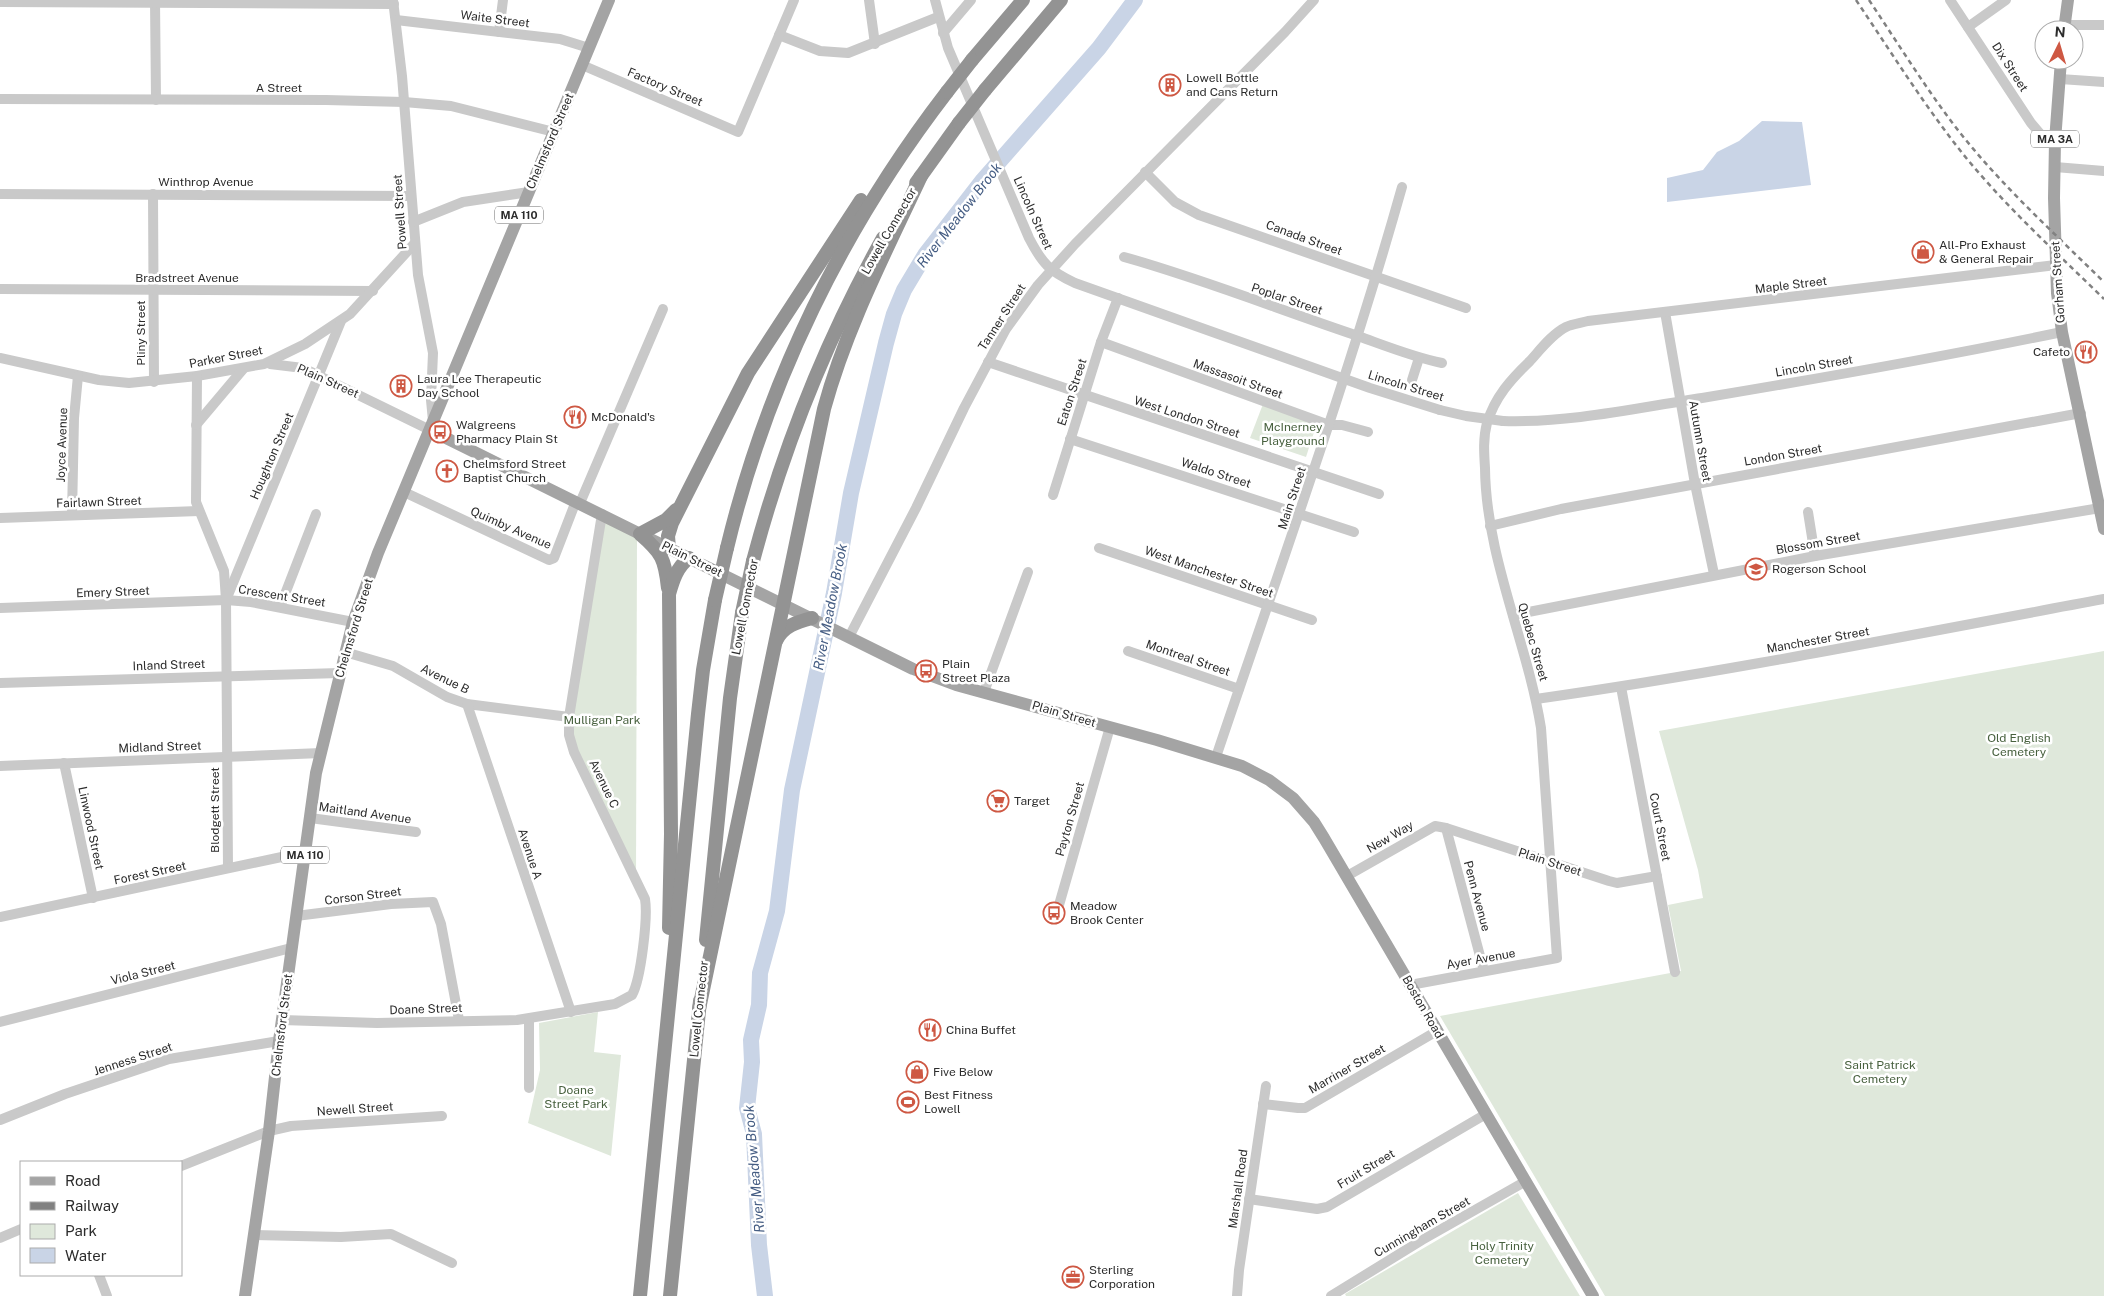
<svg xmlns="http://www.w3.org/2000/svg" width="2104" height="1296" viewBox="0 0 2104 1296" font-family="'Public Sans',sans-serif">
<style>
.green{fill:#dfe8db}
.water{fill:#c9d4e6}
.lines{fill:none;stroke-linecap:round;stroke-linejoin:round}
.river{stroke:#c9d4e6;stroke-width:16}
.minor{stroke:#c9c9c9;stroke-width:10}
.major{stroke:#a4a4a4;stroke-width:12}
.highway{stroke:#939393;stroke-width:14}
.rail{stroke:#818181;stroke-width:2.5;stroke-dasharray:5 4;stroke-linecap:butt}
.minor-bridge{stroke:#c9c9c9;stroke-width:10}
.highway-bridge{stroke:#939393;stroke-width:14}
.labels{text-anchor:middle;stroke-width:5;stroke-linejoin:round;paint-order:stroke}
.shield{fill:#fff;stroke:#6b6b6b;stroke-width:1}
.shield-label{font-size:11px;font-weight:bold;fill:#2c2c2c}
.street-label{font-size:12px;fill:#2c2c2c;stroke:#fff}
.poi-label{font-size:12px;fill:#2c2c2c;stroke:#fff;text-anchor:start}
.park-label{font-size:12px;fill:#48613f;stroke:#fff}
.water-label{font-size:14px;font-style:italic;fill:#455d83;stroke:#fff}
</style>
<rect width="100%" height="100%" fill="#fff"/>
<!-- green -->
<g class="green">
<polygon points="1263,404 1317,423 1306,457 1250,438"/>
<polygon points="602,514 637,538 636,879 569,735"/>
<polygon points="2104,651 2104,1296 1605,1296 1440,1016 1681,971 1668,905 1703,898 1698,870 1659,731"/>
<polygon points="598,1012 594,1052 621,1055 611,1156 528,1123 540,1070 539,1023"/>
<polygon points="1518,1193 1580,1296 1346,1296 1345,1294"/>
</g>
<!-- water -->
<polygon class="water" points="1762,121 1802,122 1811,185 1667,202 1667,178 1703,170 1717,152 1739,141"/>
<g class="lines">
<!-- river -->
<polyline class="river" points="765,1296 759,1245 754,1134 747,1108 752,1062 751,1040 759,1005 760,973 777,911 792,790 834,593 851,493 886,343 894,314 904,290 925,255 983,180 1099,48 1135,0"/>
<!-- minor -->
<g class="minor">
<polyline points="155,0 156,100"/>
<polyline points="393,0 402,76 418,275 433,353 431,400 433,421"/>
<polyline points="869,0 875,44"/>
<path d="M935,0L948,48L1029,238C1042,263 1049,271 1075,283L1370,388L1440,410"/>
<polyline points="1950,0 2031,123 2042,136 2055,141"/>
<polyline points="0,2 394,4"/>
<polyline points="396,20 560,39 589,48"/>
<polyline points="2064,25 2104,25"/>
<polyline points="1968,27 2006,0"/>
<polyline points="499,32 503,0"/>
<polyline points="943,33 971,0"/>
<polyline points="779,35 820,51 848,53 938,17"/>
<polyline points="582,65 738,132 794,0"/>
<polyline points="2060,79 2104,82"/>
<polyline points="0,99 326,100 404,102 451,106 554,132"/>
<polyline points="2055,167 2104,171"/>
<polyline points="1145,172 1175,202 1199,215 1466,308"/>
<polyline points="0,194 411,196"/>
<polyline points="153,194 154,382"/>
<polyline points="413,222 463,202 529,192"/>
<path d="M1124,257C1203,279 1280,310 1358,336C1386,346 1413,357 1442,363"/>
<polyline points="0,289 373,291"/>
<polyline points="1665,312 1695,484 1714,574"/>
<polyline points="1101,342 1329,425 1342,425 1368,432"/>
<polyline points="0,358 99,380 129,383 197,376 264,364 305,344 350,314 415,243"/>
<polyline points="988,362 1379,494"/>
<polyline points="270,364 303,368 430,430"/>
<polyline points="197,376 196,502 224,571 226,600 251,602 353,622"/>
<polyline points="1412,380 1419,358"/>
<path d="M1503,421C1570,423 1636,408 1702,398C1822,378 1942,357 2062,332"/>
<polyline points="196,425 244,368"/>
<polyline points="1070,439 1354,532"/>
<polyline points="404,492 549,560 554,558 576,501"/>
<polyline points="1053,495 1101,342 1118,298"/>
<polyline points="580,503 663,309"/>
<polyline points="1808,512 1815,556"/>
<polyline points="72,515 74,418 78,376"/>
<polyline points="0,518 199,511"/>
<polyline points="1490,526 1561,509 2081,413"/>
<polyline points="1099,548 1312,620"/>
<polyline points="280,607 316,514"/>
<polyline points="0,608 226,600"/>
<polyline points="1513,615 1815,556 2100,508"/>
<polyline points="849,637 916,508 964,408 1006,329 1038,285 1075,244 1285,32 1314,0"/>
<polyline points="1128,651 1239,689"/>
<polyline points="345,652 393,666 447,697 467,704 569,717"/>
<polyline points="0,683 340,673"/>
<polyline points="1621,687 1675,972"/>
<polyline points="984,692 1028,572"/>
<path d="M1536,699C1727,672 1915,634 2104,599"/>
<polyline points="467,704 571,1012"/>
<path d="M1216,757C1280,567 1348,379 1402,187"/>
<polyline points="64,763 93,898"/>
<polyline points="0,766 321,753"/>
<polyline points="310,818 416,832"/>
<polyline points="1446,828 1484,971"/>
<polyline points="228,868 226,600 341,321"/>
<polyline points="1347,876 1435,826 1446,828 1609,881 1617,883 1657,876"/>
<polyline points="296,916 391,904 433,902 441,924 459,1020"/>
<polyline points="0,917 305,852"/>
<polyline points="1055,919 1110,727"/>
<path d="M1410,985L1557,958L1541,728C1527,641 1486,558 1485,468C1484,453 1483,438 1487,423C1495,397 1511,379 1530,361C1540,350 1552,334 1566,327C1572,324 1581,323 1588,321L2056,265"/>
<path d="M282,1020L377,1023L517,1020L615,1004L632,995C641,979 648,917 645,899L574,752L569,735V717L602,514"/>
<polyline points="0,1022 291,948"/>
<polyline points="529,1088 529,1019"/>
<polyline points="1263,1104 1298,1108 1305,1108 1437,1031"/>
<polyline points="0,1120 65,1094 169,1059 279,1041"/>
<polyline points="181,1166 269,1131 291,1126 442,1116"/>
<polyline points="1249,1199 1317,1209 1327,1207 1486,1114"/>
<polyline points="254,1235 341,1237 391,1234 452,1263"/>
<polyline points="0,1238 21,1229"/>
<polyline points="99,1275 107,1296"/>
<polyline points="1237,1296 1239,1270 1266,1086"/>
<polyline points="1331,1296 1422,1240 1526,1181"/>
</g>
<!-- major -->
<g class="major">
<polyline points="2064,30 2068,0"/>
<polyline points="2061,60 2055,141 2054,198 2057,293 2062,332 2104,529"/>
<polyline points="430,430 913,669 956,685 1157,740 1242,766 1269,780 1293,798 1314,822 1324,838 1593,1296"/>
<polyline points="245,1296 269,1131 279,1041 316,773 353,622 378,553 609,0"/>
</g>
<!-- highway -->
<g class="highway">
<polyline points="972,60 1023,0"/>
<polyline points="985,90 1061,0"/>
<polyline points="916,183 959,123"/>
<polyline points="669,548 668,536 672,523 748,373 861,200"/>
<path d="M727,548C767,382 843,227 947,92"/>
<path d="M753,561C783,448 826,340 883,238"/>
<path d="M668,588C665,559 662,553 640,534L666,520L676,510"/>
<path d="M776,641C783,626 797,622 812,618"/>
<path d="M669,928L671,834L669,594C673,580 677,567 689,558"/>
<polyline points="706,940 730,698 742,613"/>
<path d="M699,1009L824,409C846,328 885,253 921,176"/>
<polyline points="640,1296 698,714 703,670 715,600"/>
<polyline points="670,1296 700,1001"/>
</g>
<!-- rail -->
<g class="rail">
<path d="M1856,0C1891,52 1924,105 1963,154C2005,206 2056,252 2104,299"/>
<path d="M1869,0C1895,39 1920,79 1948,117C1993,178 2050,229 2104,282"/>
</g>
<!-- minor-bridge -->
<polyline class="minor-bridge" points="1440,410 1466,416 1503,421"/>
<!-- highway-bridge -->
<g class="highway-bridge">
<polyline points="947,92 972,60"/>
<polyline points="959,123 985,90"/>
<polyline points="715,600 727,548"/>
<polyline points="742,613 753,561"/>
</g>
</g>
<!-- icons -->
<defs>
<g id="building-ring" transform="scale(1.125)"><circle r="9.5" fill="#fff" stroke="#ce5843" stroke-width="1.5"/><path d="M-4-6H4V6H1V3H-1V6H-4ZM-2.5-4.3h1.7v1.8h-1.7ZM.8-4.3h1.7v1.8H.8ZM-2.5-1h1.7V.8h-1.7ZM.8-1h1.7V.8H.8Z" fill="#ce5843"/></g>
<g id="shop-ring" transform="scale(1.125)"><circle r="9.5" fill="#fff" stroke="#ce5843" stroke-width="1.5"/><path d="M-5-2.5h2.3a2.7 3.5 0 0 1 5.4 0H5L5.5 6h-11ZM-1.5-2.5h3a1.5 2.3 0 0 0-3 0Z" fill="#ce5843"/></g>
<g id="restaurant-ring" transform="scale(1.125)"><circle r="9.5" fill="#fff" stroke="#ce5843" stroke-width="1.5"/><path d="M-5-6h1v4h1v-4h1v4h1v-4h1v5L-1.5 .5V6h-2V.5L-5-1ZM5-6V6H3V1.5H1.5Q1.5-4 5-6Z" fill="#ce5843"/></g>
<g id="bus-ring" transform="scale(1.125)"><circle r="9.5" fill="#fff" stroke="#ce5843" stroke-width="1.5"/><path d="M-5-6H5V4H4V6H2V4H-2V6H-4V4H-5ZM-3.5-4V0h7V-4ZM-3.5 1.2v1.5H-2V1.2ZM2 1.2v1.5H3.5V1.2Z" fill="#ce5843"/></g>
<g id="church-ring" transform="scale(1.125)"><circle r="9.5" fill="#fff" stroke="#ce5843" stroke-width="1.5"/><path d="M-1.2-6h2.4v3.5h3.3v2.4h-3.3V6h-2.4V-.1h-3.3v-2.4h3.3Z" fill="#ce5843"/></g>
<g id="school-ring" transform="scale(1.125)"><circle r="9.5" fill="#fff" stroke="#ce5843" stroke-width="1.5"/><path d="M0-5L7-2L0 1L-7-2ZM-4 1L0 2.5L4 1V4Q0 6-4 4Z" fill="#ce5843"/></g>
<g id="supermarket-ring" transform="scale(1.125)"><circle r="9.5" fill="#fff" stroke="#ce5843" stroke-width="1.5"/><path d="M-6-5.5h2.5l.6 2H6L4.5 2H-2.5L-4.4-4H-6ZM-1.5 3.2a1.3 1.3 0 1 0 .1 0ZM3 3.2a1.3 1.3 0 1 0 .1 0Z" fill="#ce5843"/></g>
<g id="stadium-ring" transform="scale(1.125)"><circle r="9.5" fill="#fff" stroke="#ce5843" stroke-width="1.5"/><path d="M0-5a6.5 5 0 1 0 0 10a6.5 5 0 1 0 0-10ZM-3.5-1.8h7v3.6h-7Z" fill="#ce5843"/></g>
<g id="office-ring" transform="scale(1.125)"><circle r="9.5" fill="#fff" stroke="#ce5843" stroke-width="1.5"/><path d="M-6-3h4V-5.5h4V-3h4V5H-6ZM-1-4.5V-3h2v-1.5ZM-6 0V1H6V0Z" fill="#ce5843"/></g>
</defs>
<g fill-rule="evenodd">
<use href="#building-ring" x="1170" y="85"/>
<use href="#shop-ring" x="1923" y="252"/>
<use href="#restaurant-ring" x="2086" y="352"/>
<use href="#building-ring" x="401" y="386"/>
<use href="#restaurant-ring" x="575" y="417"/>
<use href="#bus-ring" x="440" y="432"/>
<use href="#church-ring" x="447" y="471"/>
<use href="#school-ring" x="1756" y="569"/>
<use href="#bus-ring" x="926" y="671"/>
<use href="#supermarket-ring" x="998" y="801"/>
<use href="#bus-ring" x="1054" y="913"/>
<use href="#restaurant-ring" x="930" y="1030"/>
<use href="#shop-ring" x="917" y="1072"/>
<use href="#stadium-ring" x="908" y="1102"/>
<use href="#office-ring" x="1073" y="1277"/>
</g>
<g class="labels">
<!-- shield labels -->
<g class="shield">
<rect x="2031" y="130.5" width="48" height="17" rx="4"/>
<rect x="495" y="206.5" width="48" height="17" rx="4"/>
<rect x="281" y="846.5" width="48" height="17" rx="4"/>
</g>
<g class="shield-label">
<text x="2055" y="143">MA 3A</text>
<text x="519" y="219">MA 110</text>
<text x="305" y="859">MA 110</text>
</g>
<!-- street labels -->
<g class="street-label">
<text transform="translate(495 19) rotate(7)" y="4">Waite Street</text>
<text transform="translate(2010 67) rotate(57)" y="4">Dix Street</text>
<text transform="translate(665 87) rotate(23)" y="4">Factory Street</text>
<text x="279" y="92">A Street</text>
<text transform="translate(550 141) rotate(-67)" y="4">Chelmsford Street</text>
<text x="206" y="186">Winthrop Avenue</text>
<text transform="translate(400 212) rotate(-94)" y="4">Powell Street</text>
<text transform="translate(1033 213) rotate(66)" y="4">Lincoln Street</text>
<text transform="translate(889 231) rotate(-60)" y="4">Lowell Connector</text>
<text transform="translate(1304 238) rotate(20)" y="4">Canada Street</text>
<text x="187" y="282">Bradstreet Avenue</text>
<text transform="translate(2058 282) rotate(-94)" y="4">Gorham Street</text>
<text transform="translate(1791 285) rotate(-7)" y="4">Maple Street</text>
<text transform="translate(1287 299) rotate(19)" y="4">Poplar Street</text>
<text transform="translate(1002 317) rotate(-57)" y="4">Tanner Street</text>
<text transform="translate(141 333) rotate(-90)" y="4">Pliny Street</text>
<text transform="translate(226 357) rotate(-11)" y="4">Parker Street</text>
<text transform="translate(1814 366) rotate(-10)" y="4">Lincoln Street</text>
<text transform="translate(1238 379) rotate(20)" y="4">Massasoit Street</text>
<text transform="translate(328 381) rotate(24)" y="4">Plain Street</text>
<text transform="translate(1406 386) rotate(17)" y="4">Lincoln Street</text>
<text transform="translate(1072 392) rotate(-72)" y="4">Eaton Street</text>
<text transform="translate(1187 417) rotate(18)" y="4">West London Street</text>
<text transform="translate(1700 441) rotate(80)" y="4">Autumn Street</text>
<text transform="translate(62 445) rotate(-88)" y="4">Joyce Avenue</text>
<text transform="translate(1783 455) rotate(-10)" y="4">London Street</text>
<text transform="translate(272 456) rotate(-67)" y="4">Houghton Street</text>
<text transform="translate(1216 473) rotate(18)" y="4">Waldo Street</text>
<text transform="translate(1292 498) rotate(-72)" y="4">Main Street</text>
<text transform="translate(99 502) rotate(-2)" y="4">Fairlawn Street</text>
<text transform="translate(511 528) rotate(24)" y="4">Quimby Avenue</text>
<text transform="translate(1818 543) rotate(-10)" y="4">Blossom Street</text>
<text transform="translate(692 559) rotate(26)" y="4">Plain Street</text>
<text transform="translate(1209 572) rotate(19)" y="4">West Manchester Street</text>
<text transform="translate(113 592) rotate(-2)" y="4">Emery Street</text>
<text transform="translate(282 596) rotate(9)" y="4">Crescent Street</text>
<text transform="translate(745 607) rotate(-79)" y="4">Lowell Connector</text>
<text transform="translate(354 628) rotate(-73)" y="4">Chelmsford Street</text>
<text transform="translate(1818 640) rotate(-10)" y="4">Manchester Street</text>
<text transform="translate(1533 642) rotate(74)" y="4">Quebec Street</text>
<text transform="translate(1188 658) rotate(19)" y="4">Montreal Street</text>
<text transform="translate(169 665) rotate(-2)" y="4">Inland Street</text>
<text transform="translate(445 679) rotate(26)" y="4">Avenue B</text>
<text transform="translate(1064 714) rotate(16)" y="4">Plain Street</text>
<text transform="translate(160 747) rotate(-2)" y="4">Midland Street</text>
<text transform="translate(604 784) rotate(64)" y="4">Avenue C</text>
<text transform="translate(215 810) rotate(-90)" y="4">Blodgett Street</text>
<text transform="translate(365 813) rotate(8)" y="4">Maitland Avenue</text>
<text transform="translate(1070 819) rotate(-74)" y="4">Payton Street</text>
<text transform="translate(1660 827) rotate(79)" y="4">Court Street</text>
<text transform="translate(91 828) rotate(78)" y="4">Linwood Street</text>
<text transform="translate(1390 837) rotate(-30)" y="4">New Way</text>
<text transform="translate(530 854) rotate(72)" y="4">Avenue A</text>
<text transform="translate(1550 862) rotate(18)" y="4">Plain Street</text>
<text transform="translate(150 873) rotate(-12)" y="4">Forest Street</text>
<text transform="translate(363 896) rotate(-7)" y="4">Corson Street</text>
<text transform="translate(1477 896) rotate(75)" y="4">Penn Avenue</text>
<text transform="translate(1481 959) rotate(-10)" y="4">Ayer Avenue</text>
<text transform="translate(143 973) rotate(-14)" y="4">Viola Street</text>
<text transform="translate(1423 1007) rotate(60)" y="4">Boston Road</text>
<text transform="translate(426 1009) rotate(-2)" y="4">Doane Street</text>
<text transform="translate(699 1009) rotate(-84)" y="4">Lowell Connector</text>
<text transform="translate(282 1025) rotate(-83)" y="4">Chelmsford Street</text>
<text transform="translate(133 1059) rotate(-18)" y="4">Jenness Street</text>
<text transform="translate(1347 1069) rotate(-30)" y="4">Marriner Street</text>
<text transform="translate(355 1109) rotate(-4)" y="4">Newell Street</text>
<text transform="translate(1366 1169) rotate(-31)" y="4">Fruit Street</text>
<text transform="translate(1238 1189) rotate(-82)" y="4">Marshall Road</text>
<text transform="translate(1422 1227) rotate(-30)" y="4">Cunningham Street</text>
</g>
<!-- poi labels -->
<g class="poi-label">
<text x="1186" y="82">Lowell Bottle<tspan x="1186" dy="14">and Cans Return</tspan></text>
<text x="1939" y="249">All-Pro Exhaust<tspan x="1939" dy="14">&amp; General Repair</tspan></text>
<text x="2070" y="356" text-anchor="end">Cafeto</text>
<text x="417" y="383">Laura Lee Therapeutic<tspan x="417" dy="14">Day School</tspan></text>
<text x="591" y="421">McDonald's</text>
<text x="456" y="429">Walgreens<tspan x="456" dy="14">Pharmacy Plain St</tspan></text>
<text x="463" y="468">Chelmsford Street<tspan x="463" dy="14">Baptist Church</tspan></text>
<text x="1772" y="573">Rogerson School</text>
<text x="942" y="668">Plain<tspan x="942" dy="14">Street Plaza</tspan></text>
<text x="1014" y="805">Target</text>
<text x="1070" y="910">Meadow<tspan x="1070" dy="14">Brook Center</tspan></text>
<text x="946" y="1034">China Buffet</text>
<text x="933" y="1076">Five Below</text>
<text x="924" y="1099">Best Fitness<tspan x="924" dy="14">Lowell</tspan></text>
<text x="1089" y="1274">Sterling<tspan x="1089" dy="14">Corporation</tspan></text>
</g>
<!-- park labels -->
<g class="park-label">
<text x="1293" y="431">McInerney<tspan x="1293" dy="14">Playground</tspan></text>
<text x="602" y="724">Mulligan Park</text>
<text x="2019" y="742">Old English<tspan x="2019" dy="14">Cemetery</tspan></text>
<text x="1880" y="1069">Saint Patrick<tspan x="1880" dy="14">Cemetery</tspan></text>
<text x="576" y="1094">Doane<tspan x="576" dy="14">Street Park</tspan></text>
<text x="1502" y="1250">Holy Trinity<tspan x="1502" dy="14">Cemetery</tspan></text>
</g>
<!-- water labels -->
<g class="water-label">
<text transform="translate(959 215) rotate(-52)" y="5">River Meadow Brook</text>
<text transform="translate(830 607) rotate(-79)" y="5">River Meadow Brook</text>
<text transform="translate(754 1169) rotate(-95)" y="5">River Meadow Brook</text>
</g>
</g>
<!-- legend -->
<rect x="20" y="1161" width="162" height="115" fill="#ffffff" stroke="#ababab"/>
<rect x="30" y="1177" width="25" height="8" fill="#a4a4a4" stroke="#ababab"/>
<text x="65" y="1186" font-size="15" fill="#2c2c2c">Road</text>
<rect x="30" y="1202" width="25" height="8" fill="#818181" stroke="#ababab"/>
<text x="65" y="1211" font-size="15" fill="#2c2c2c">Railway</text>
<rect x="30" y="1224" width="25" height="15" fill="#dfe8db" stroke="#ababab"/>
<text x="65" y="1236" font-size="15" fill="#2c2c2c">Park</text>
<rect x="30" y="1248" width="25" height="15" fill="#c9d4e6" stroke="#ababab"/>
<text x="65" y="1261" font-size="15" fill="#2c2c2c">Water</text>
<!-- north arrow -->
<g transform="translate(2059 45) rotate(5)"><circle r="24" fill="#ffffff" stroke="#ababab"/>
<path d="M0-4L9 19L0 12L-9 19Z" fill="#ce5843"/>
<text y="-8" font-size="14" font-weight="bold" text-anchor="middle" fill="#2c2c2c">N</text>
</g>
</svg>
